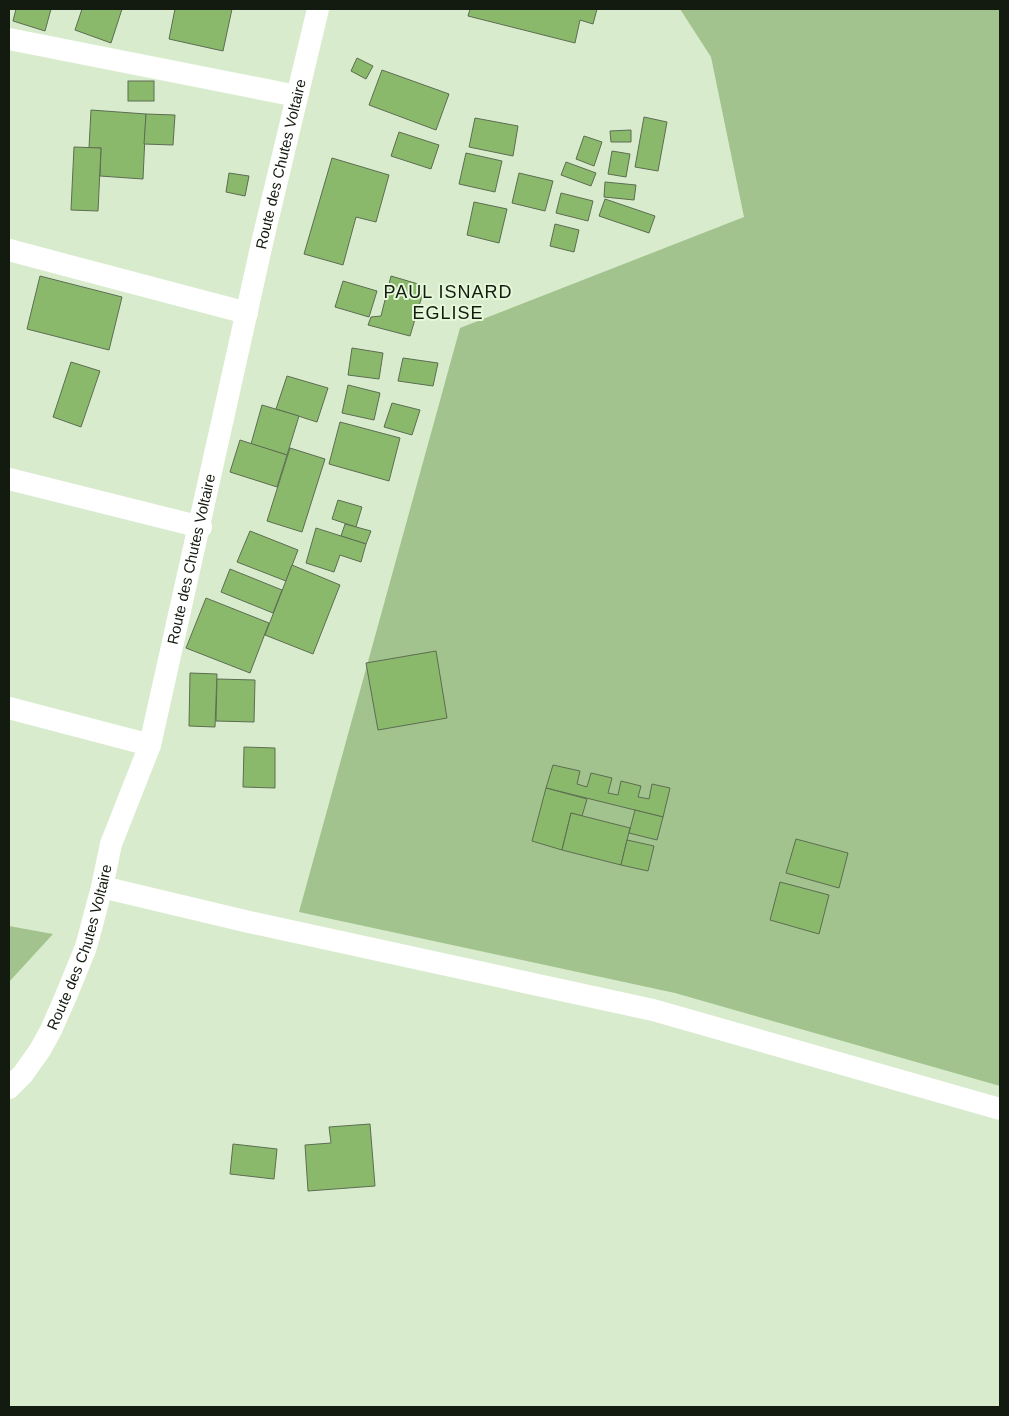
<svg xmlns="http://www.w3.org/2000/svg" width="1009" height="1416" viewBox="0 0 1009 1416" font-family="Helvetica,sans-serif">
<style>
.green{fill:#a2c38d}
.building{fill:#8bb96c;stroke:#5c6d52}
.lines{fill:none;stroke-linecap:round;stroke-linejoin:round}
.street{stroke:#fff;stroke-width:22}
.labels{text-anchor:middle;stroke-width:4;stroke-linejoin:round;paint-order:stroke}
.street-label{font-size:15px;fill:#131a0f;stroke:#e5f9da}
.quarter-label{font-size:18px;letter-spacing:1px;fill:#131a0f;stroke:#e5f9da}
</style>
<rect width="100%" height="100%" fill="#d8eccd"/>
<!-- green -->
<g class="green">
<polygon points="680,9 1000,9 1000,1086 675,993 299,912 460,328 744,217 711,57"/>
<polygon points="9,926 53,934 9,982"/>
</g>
<!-- building -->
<g class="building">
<polygon points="16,9 51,9 45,31 13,21"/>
<polygon points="82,9 122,9 111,43 75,30"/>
<polygon points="175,9 232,9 223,51 169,39"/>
<polygon points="470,9 597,9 593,24 580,20 575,43 468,16"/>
<polygon points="357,58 373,66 366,79 351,71"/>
<polygon points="382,70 449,94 436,130 369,105"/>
<rect x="128" y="81" width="26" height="20"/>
<polygon points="91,110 146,114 143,179 100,176 101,148 89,148"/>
<polygon points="146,114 175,115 173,145 144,144"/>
<polygon points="644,117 667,122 658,171 635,167"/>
<polygon points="475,118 518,126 513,156 469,147"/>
<polygon points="631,130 631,142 611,142 610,131"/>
<polygon points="399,132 439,145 431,169 391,156"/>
<polygon points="584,136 602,142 594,166 576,159"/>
<polygon points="74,147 101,148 98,211 71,210"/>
<polygon points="612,151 630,154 626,177 608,174"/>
<polygon points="466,153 502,161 495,192 459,184"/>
<polygon points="332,158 389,175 376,222 356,217 343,265 304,254"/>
<polygon points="566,162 596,173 591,186 561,175"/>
<polygon points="229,173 249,176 245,196 226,192"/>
<polygon points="519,173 553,181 545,211 512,203"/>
<polygon points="605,182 636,185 634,200 604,197"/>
<polygon points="561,193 593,201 588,221 556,213"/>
<polygon points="605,199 655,216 649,233 599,216"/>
<polygon points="474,202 507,209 499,243 467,235"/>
<polygon points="555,224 579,230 574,252 550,246"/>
<polygon points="40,276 122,297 109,350 27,329"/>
<polygon points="391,276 425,286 410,336 368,325 371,317 381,316"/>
<polygon points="343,281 377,291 369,317 335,307"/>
<polygon points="352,348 383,353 379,379 348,375"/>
<polygon points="403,358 438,363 433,386 398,381"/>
<polygon points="71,362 100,371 81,427 53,417"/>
<polygon points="287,376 328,388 317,422 276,409"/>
<polygon points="348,385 380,393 374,420 342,413"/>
<polygon points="392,403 420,410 412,435 384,427"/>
<polygon points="262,405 299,416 287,455 251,444"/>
<polygon points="340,422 400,438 389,481 329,464"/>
<polygon points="240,440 287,455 277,487 230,472"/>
<polygon points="290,448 325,459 302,532 267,521"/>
<polygon points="338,500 362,507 356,527 332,519"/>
<polygon points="345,524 371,531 366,544 341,536"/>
<polygon points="316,528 366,544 361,562 340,555 334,572 306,563"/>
<polygon points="250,531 298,550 286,581 237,562"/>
<polygon points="292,565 340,585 313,654 265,635"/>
<polygon points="230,569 282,590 273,613 221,592"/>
<polygon points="206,598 269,623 250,673 186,648"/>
<polygon points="436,651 447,718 378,730 366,663"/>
<polygon points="190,673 217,674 215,727 189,726"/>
<polygon points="217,679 255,680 254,722 216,721"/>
<polygon points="244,747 275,748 275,788 243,787"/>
<polygon points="553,765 580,771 577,784 587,787 591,773 612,778 608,793 618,795 621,781 641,786 638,797 649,799 652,784 670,788 663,817 546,788"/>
<polygon points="546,788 587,799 582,816 571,813 562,850 532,841"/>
<polygon points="635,810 663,817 657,840 629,833"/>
<polygon points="571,813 630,828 621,865 562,850"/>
<polygon points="796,839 848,853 839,888 786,873"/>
<polygon points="627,840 654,846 648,871 621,865"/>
<polygon points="780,882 829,895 819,934 770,920"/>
<polygon points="370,1124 375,1186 308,1191 305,1145 331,1143 329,1127"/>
<polygon points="233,1144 277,1149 274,1179 230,1174"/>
</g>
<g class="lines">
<!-- street -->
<g class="street">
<polyline points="9,39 297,96"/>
<polyline points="9,250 247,313"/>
<polyline points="9,479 201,527"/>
<polyline points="9,708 150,745"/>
<polyline points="102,887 249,922 653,1010 1000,1109"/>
<path id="s1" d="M9,1088L23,1074L40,1050L51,1030L66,996L86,947L102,887L111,844L150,745L263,239L318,9"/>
</g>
</g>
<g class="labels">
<!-- street labels -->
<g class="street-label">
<text dy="5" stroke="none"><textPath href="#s1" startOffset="970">Route des Chutes Voltaire</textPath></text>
<text dy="5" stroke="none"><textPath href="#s1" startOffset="565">Route des Chutes Voltaire</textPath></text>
<text dy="5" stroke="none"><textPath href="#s1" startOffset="160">Route des Chutes Voltaire</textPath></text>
</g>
<!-- quarter labels -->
<g class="quarter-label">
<text x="448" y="298">PAUL ISNARD<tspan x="448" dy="21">EGLISE</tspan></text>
</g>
</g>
<!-- border -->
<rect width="1009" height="1416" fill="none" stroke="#131a0f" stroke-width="20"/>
</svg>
